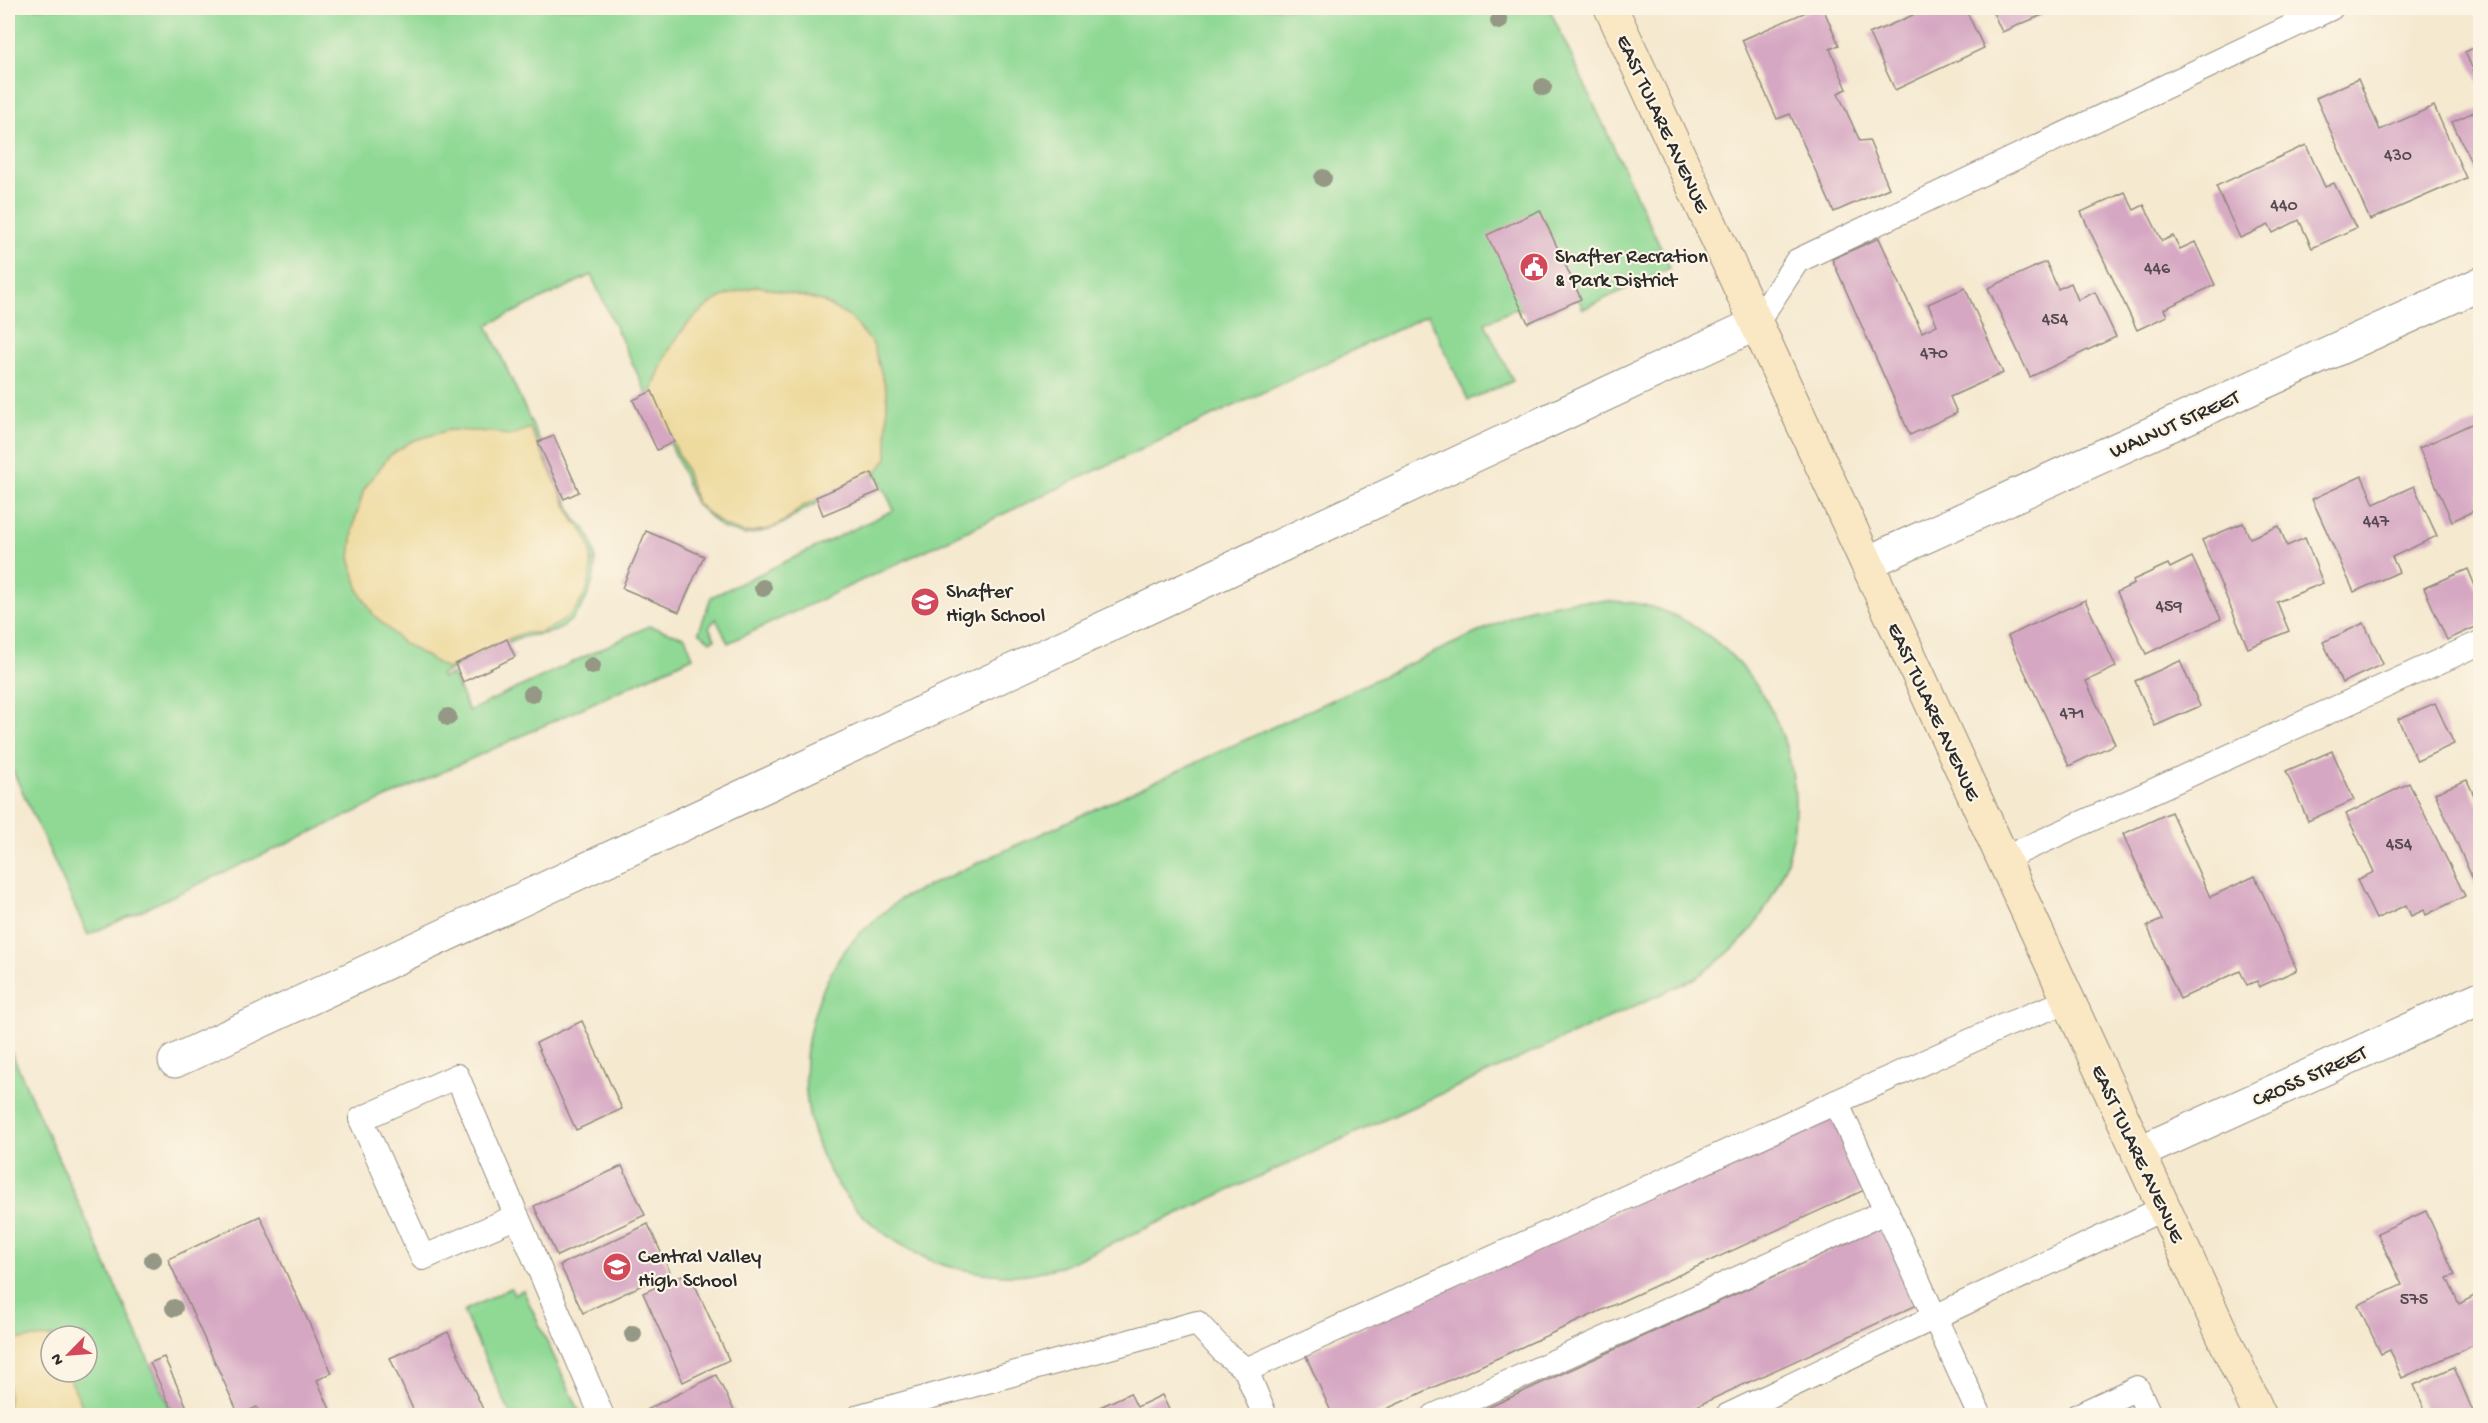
<svg xmlns="http://www.w3.org/2000/svg" width="2488" height="1423" viewBox="0 0 2488 1423" font-family="'Gochi Hand',sans-serif">
<style>
.green{fill:#90d995;stroke:#5e8260;stroke-width:1.5;fill-rule:evenodd}
.sand{fill:#eeda9e;stroke:#8c8264;stroke-width:1.5}
.building{fill:#d6a7c3}
.lines{fill:none;stroke-linecap:round;stroke-linejoin:round}
.lane-casing{stroke:#908a7e;stroke-width:26}
.street-casing{stroke:#908a7e;stroke-width:35}
.secondary-casing{stroke:#908a7e;stroke-width:35}
.lane{stroke:#fff;stroke-width:24}
.street{stroke:#fff;stroke-width:33}
.secondary{stroke:#fae7c3;stroke-width:33}
.tree{fill:#949884}
.labels{text-anchor:middle;stroke-width:4.5;stroke-linejoin:round;paint-order:stroke}
.number-label{font-size:18px;fill:#564a51}
.street-label{font-size:21px;fill:#2b2b2b;stroke:#fcf5e5}
.poi-label{font-size:21px;fill:#2b2b2b;stroke:#fcf5e5;text-anchor:start}
</style>
<rect width="100%" height="100%" fill="#fcf5e5"/>
<filter id="ink" filterUnits="userSpaceOnUse"><feTurbulence type="fractalNoise" baseFrequency=".0167" numOctaves="2"/><feDisplacementMap in="SourceGraphic" scale="12" xChannelSelector="R" yChannelSelector="G"/><feConvolveMatrix kernelMatrix="1 2 1 2 8 2 1 2 1" color-interpolation-filters="sRGB"/></filter>
<filter id="wash" filterUnits="userSpaceOnUse"><feTurbulence type="fractalNoise" baseFrequency=".008" numOctaves="4" result="noise"/><feDisplacementMap in="SourceGraphic" scale="24" xChannelSelector="R" yChannelSelector="G"/><feGaussianBlur stdDeviation="1.35" result="paint"/><feColorMatrix in="noise" values="0 0 0 0 0 0 0 0 0 0 0 0 0 0 0 0 0 1.4 0 .05"/><feComposite in="paint" operator="in"/></filter>
<g filter="url(#wash)">
<rect width="100%" height="100%" fill="#f5e9d0"/>
<!-- green -->
<g class="green">
<path d="M8,8H1549L1670,268L1583,309L1539,214L1527,313L1516,308L1485,323L1513,381L1468,400L1428,315L728,643L716,619L709,627L715,639L710,641L699,632L711,597L894,510L877,475L801,511L788,521L769,530L745,535L722,528L695,503L675,454L591,275L487,325L575,519C611,546 594,607 561,628C546,637 532,633 516,639L440,675L442,678L452,674L469,711L649,626L685,637L693,657L88,935L8,760Z"/>
<path d="M1572,601C1595,601 1621,600 1644,605C1745,631 1810,740 1792,841C1787,870 1772,899 1756,923C1740,946 1717,962 1696,978L1063,1266C1048,1270 1031,1275 1014,1275C994,1276 970,1271 951,1267C931,1263 911,1251 894,1240C802,1181 781,1060 834,967C849,939 876,919 900,899L1498,623L1529,609Z"/>
<path d="M8,1045L173,1415H8ZM51,1336H87V1372H51Z"/>
<polygon points="511,1288 514,1294 523,1290 581,1415 511,1415 464,1313 465,1310"/>
</g>
<!-- sand -->
<g class="sand">
<path d="M758,286L822,301L851,318L873,344L887,393V458L877,472L801,507L787,520L770,529L744,533L723,525L696,503L686,470L651,395C662,355 686,313 727,295C737,291 748,289 758,286Z"/>
<path d="M530,428L574,521C587,533 593,550 591,567C589,599 571,621 541,632C534,634 525,632 518,635C494,644 470,658 447,669L402,642L373,614L359,591L350,558L354,523L364,489L389,456L412,441L449,430L494,432L509,436Z"/>
<polygon points="49,1337 51,1338 51,1372 67,1372 86,1415 8,1415 8,1340"/>
</g>
<g id="blocks">
<!-- building -->
<g class="building">
<polygon points="1815,8 1823,8 1839,45 1830,49 1847,89 1838,93 1860,141 1869,140 1889,188 1834,212 1790,114 1777,119 1742,40"/>
<polygon points="1910,8 1965,8 1984,48 1895,90 1869,34 1913,15"/>
<polygon points="1991,8 2059,8 2002,32"/>
<polygon points="2480,45 2480,85 2465,52"/>
<polygon points="2358,79 2380,130 2434,106 2466,178 2370,220 2316,98"/>
<polygon points="2480,109 2480,172 2477,174 2452,122"/>
<polygon points="2306,145 2325,187 2334,183 2356,228 2312,248 2299,220 2273,233 2269,225 2240,238 2216,186"/>
<polygon points="2125,192 2134,210 2144,205 2162,241 2173,236 2180,249 2195,242 2215,285 2164,309 2167,316 2137,330 2081,212"/>
<polygon points="1540,210 1581,299 1528,323 1487,235"/>
<polygon points="1879,238 1922,332 1937,325 1928,304 1965,288 2003,373 1950,397 1957,413 1910,435 1832,259"/>
<polygon points="2046,262 2058,289 2071,283 2078,300 2095,292 2116,337 2030,377 1988,288"/>
<polygon points="652,391 674,442 657,450 633,400"/>
<polygon points="2480,420 2480,494 2477,495 2480,508 2452,521 2419,448"/>
<polygon points="554,436 579,492 564,499 538,442"/>
<polygon points="872,473 880,491 823,515 816,497"/>
<polygon points="2362,476 2374,504 2414,486 2437,536 2392,557 2399,572 2354,592 2312,499"/>
<polygon points="2243,523 2250,538 2279,526 2287,546 2305,538 2323,583 2277,602 2289,631 2248,648 2202,540"/>
<polygon points="646,531 704,556 679,612 622,588"/>
<polygon points="2192,557 2221,619 2146,654 2117,592 2134,584 2133,580 2168,564 2170,568"/>
<polygon points="2468,569 2480,598 2480,625 2447,640 2424,588"/>
<polygon points="2085,600 2116,667 2086,681 2115,744 2069,766 2008,636"/>
<polygon points="2364,623 2383,664 2342,683 2323,642"/>
<polygon points="507,639 515,657 463,682 455,664"/>
<polygon points="2180,661 2200,706 2155,726 2135,681"/>
<polygon points="2435,703 2454,744 2417,761 2398,719"/>
<polygon points="2332,751 2354,800 2308,821 2286,771"/>
<polygon points="2467,780 2480,809 2480,887 2477,889 2435,793"/>
<polygon points="2409,783 2465,896 2426,915 2424,910 2411,916 2406,905 2376,919 2357,880 2374,872 2346,814"/>
<polygon points="2171,812 2210,897 2255,876 2297,970 2259,987 2257,981 2247,985 2240,971 2180,999 2147,926 2162,920 2123,834"/>
<polygon points="582,1021 622,1109 576,1130 536,1043"/>
<polygon points="1837,1111 1871,1187 1371,1416 1333,1416 1305,1354"/>
<polygon points="622,1166 645,1215 557,1256 534,1206"/>
<polygon points="2426,1211 2455,1275 2447,1278 2459,1304 2480,1293 2480,1342 2402,1378 2390,1350 2381,1354 2358,1305 2402,1285 2377,1233"/>
<polygon points="260,1216 332,1373 317,1380 333,1416 261,1416 257,1407 239,1415 168,1259"/>
<polygon points="648,1224 670,1272 583,1313 560,1265"/>
<polygon points="1888,1224 1924,1302 1675,1416 1470,1416"/>
<polygon points="689,1272 729,1360 683,1382 643,1293"/>
<polygon points="448,1332 486,1416 416,1416 390,1358"/>
<polygon points="164,1357 191,1416 175,1416 150,1363"/>
<polygon points="2454,1367 2475,1416 2413,1416 2425,1410 2414,1385"/>
<polygon points="716,1375 737,1416 634,1416"/>
<polygon points="1130,1393 1137,1407 1162,1395 1172,1416 1081,1416"/>
</g>
</g>
</g>
<g filter="url(#ink)">
<use href="#blocks" fill-opacity="0" stroke="#908a7e" stroke-width="1.5"/>
<g class="lines">
<!-- lane casing -->
<g class="lane-casing">
<g id="lane">
<polyline points="1756,324 1797,261 2331,8"/>
<polyline points="2003,859 2480,643"/>
<polyline points="1836,1102 1980,1416"/>
<polyline points="517,1216 423,1258 361,1119 457,1076 602,1416"/>
<polyline points="860,1416 1197,1323 1224,1352 1246,1370"/>
<polyline points="1265,1416 1246,1370 2006,1025 2068,1001"/>
<polyline points="1434,1416 1887,1211"/>
<polyline points="1727,1416 2164,1208"/>
<polyline points="2077,1416 2137,1388 2150,1416"/>
</g>
</g>
<!-- street casing -->
<g class="street-casing">
<g id="street">
<polyline points="1867,563 2480,284"/>
<polyline points="175,1061 1756,324"/>
<polyline points="2138,1153 2480,998"/>
</g>
</g>
<!-- secondary casing -->
<g class="secondary-casing">
<polyline id="secondary" points="1611,8 2260,1416"/>
</g>
<!-- lane -->
<use href="#lane" class="lane"/>
<!-- street -->
<use href="#street" class="street"/>
<!-- secondary -->
<use href="#secondary" class="secondary"/>
</g>
<!-- trees -->
<g class="tree">
<circle cx="1499" cy="21" r="9"/>
<circle cx="1543" cy="87" r="9"/>
<circle cx="1323" cy="178" r="9"/>
<circle cx="763" cy="588" r="9"/>
<circle cx="592" cy="666" r="9"/>
<circle cx="532" cy="694" r="9"/>
<circle cx="448" cy="717" r="9"/>
<circle cx="153" cy="1260" r="9"/>
<circle cx="174" cy="1308" r="9"/>
<circle cx="633" cy="1334" r="9"/>
</g>
</g>
<!-- icons -->
<defs>
<g id="civic-disc" transform="scale(1.5)"><circle r="9.5" fill="#d1495b" stroke="#fcf5e5"/><path d="M-.6-6.5H3V-4.5H.6V-3L4-1V1h2V6H-6V1h2V-1L-.6-3ZM-1.2 2.5V6h2.4V2.5Z" fill="#fff"/></g>
<g id="school-disc" transform="scale(1.5)"><circle r="9.5" fill="#d1495b" stroke="#fcf5e5"/><path d="M0-5L7-2L0 1L-7-2ZM-4 1L0 2.5L4 1V4Q0 6-4 4Z" fill="#fff"/></g>
</defs>
<g fill-rule="evenodd">
<use href="#civic-disc" x="1534" y="267"/>
<use href="#school-disc" x="925" y="602"/>
<use href="#school-disc" x="617" y="1267"/>
</g>
<g class="labels">
<!-- number labels -->
<g class="number-label">
<text x="2398" y="160">430</text>
<text x="2284" y="210">440</text>
<text x="2157" y="273">446</text>
<text x="2055" y="324">454</text>
<text x="1934" y="358">470</text>
<text x="2376" y="526">447</text>
<text x="2169" y="611">459</text>
<text x="2072" y="718">471</text>
<text x="2399" y="849">454</text>
<text x="2414" y="1304">575</text>
</g>
<!-- street labels -->
<g class="street-label">
<text transform="translate(1664 123) rotate(65)" y="7">EAST TULARE AVENUE</text>
<text transform="translate(2174 423) rotate(-24)" y="7">WALNUT STREET</text>
<text transform="translate(1935 711) rotate(65)" y="7">EAST TULARE AVENUE</text>
<text transform="translate(2309 1075) rotate(-24)" y="7">CROSS STREET</text>
<text transform="translate(2139 1153) rotate(65)" y="7">EAST TULARE AVENUE</text>
</g>
<!-- poi labels -->
<g class="poi-label">
<text x="1555" y="262">Shafter Recration<tspan x="1555" dy="24">&amp; Park District</tspan></text>
<text x="946" y="597">Shafter<tspan x="946" dy="24">High School</tspan></text>
<text x="638" y="1262">Central Valley<tspan x="638" dy="24">High School</tspan></text>
</g>
</g>
<!-- margin -->
<rect width="2488" height="1423" fill="none" stroke="#fcf5e5" stroke-width="30"/>
<!-- north arrow -->
<g transform="translate(69 1354) rotate(245)"><circle r="28" fill="#fcf5e5" stroke="#a8a49b" stroke-width="1.5"/>
<path d="M0-4.5L10 22L0 15L-10 22Z" fill="#d1495b"/>
<text y="-9" font-size="16" font-weight="bold" text-anchor="middle" fill="#2b2b2b">N</text>
</g>
</svg>
